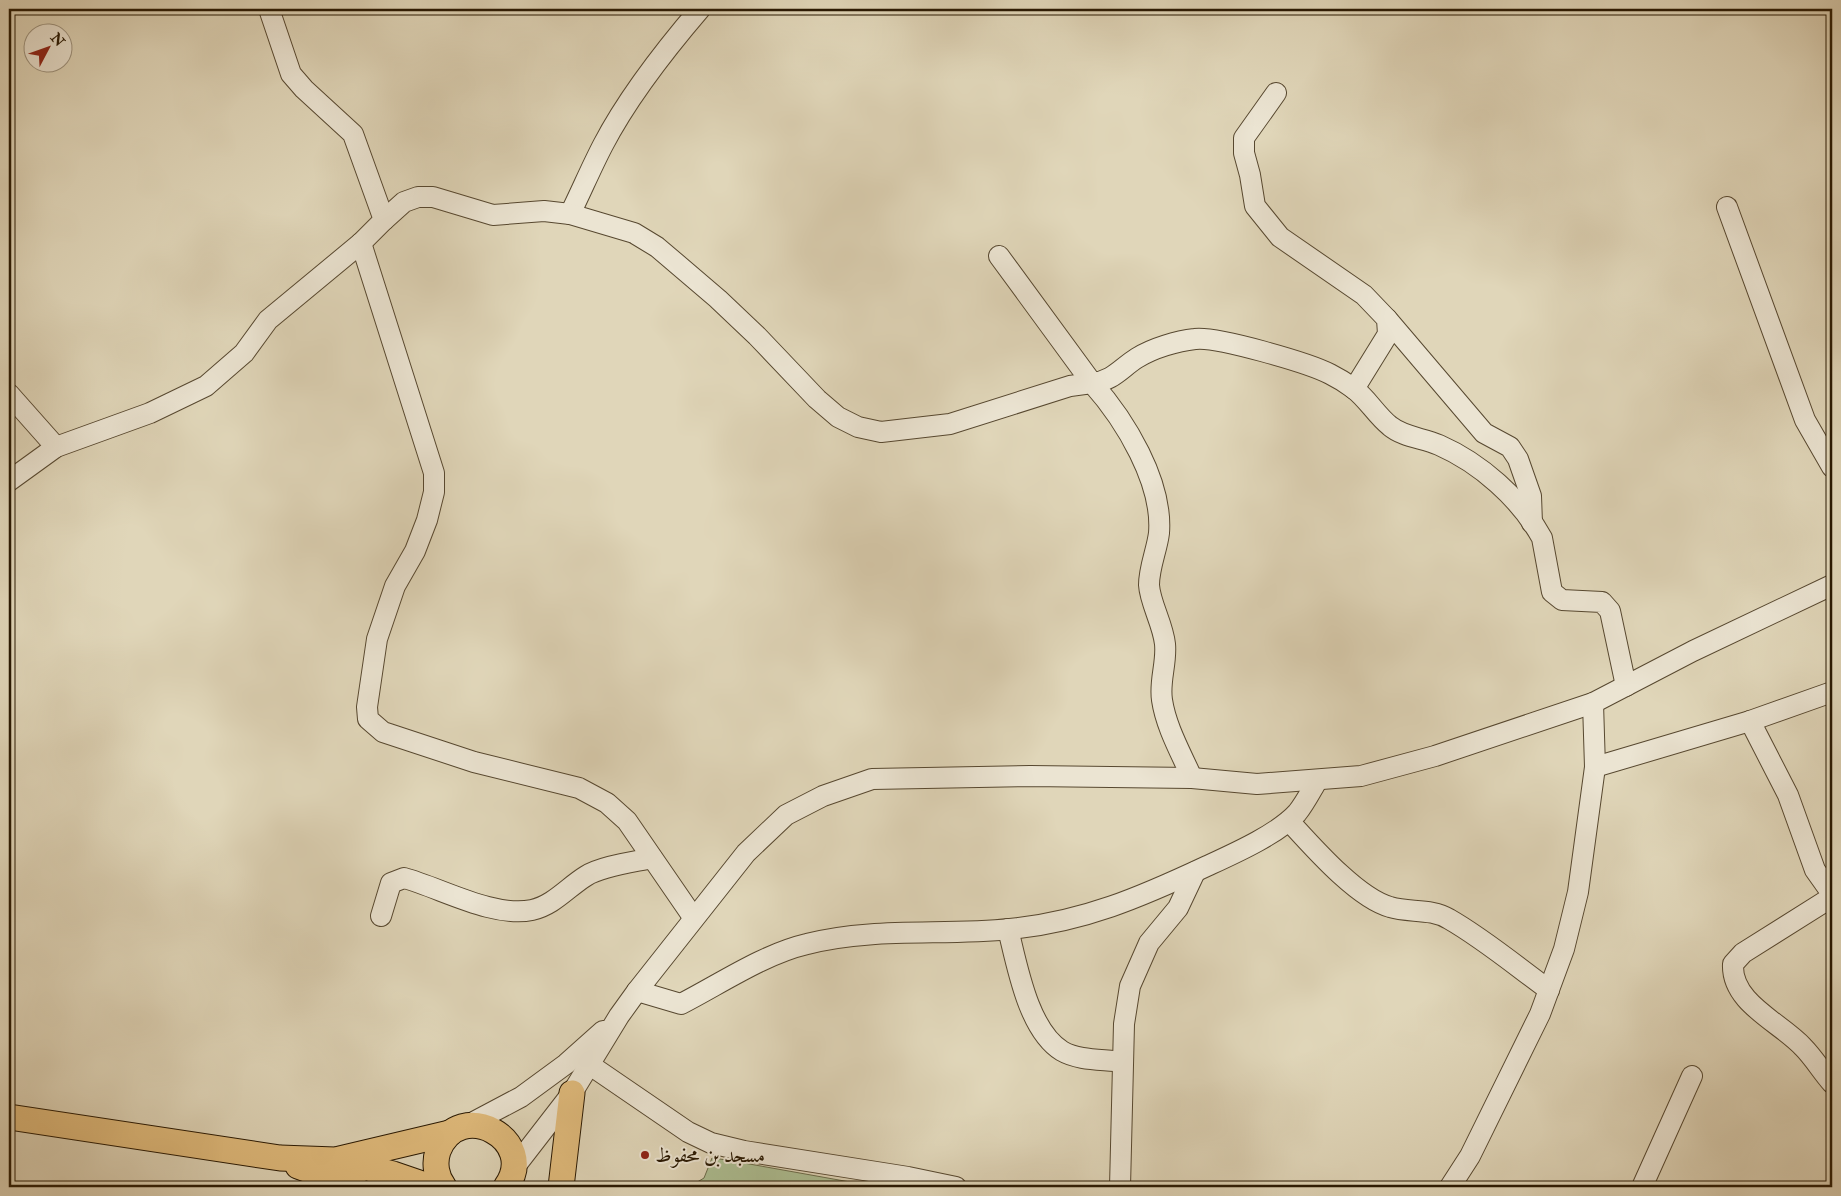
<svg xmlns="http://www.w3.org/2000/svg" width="1841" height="1196" viewBox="0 0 1841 1196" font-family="'IM FELL Double Pica',Amiri,serif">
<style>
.green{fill:#adbf93;stroke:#6b6c4b}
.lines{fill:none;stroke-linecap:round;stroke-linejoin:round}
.minor-casing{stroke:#574830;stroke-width:22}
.major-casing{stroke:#291903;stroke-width:27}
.minor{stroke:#ebe4d2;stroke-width:20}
.major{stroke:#e0bb7c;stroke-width:25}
.poi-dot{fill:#8f2418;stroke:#ebe4d2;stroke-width:2}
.labels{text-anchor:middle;stroke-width:4;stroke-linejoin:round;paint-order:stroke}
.poi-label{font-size:21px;fill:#291903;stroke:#ebe4d2;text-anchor:start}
</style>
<rect width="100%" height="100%" fill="#e0d6b9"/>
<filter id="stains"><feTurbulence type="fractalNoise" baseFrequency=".004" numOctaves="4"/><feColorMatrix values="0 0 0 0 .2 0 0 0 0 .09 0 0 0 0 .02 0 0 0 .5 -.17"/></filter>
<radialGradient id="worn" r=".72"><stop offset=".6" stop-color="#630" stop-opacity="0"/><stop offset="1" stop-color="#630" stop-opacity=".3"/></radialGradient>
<!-- green -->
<polygon class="green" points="712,1158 727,1160 878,1187 689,1187 704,1178"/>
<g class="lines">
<!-- minor casing -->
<g class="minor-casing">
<g id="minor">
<polyline points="1276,93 1244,138 1244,153 1250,175 1255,206 1280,237 1364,295 1387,319 1388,334 1354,389"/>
<polyline points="1727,207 1805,420 1832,467"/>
<path d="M570,214C581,192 591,168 603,145C628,97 664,51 700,9"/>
<path d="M384,220L404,202L418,197H433L493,215L544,211L570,214L634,233L657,247L718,299L757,336L817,399L838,417L858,427L881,432L950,424L1070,386L1092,383C1125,420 1163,482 1159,533C1157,550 1149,567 1149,585C1150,603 1163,624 1165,644C1167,663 1159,681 1162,700C1166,727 1181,753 1192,778"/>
<polyline points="361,243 434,473 434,492 427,520 415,551 395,586 377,639 367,707 368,719 383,732 474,762 579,788 607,803 627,821 693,917"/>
<path d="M999,256L1092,383C1113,381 1121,368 1137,358C1153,348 1177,341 1195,339C1216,336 1309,363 1330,374C1338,378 1346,383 1353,388C1367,398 1376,415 1390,426C1403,437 1423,438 1439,445C1480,463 1520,498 1542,538L1552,592L1562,600L1602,602L1610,611L1626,686"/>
<polyline points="1387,319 1484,433 1510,447 1518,459 1531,496 1532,523"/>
<polyline points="9,394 56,447"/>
<polyline points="9,481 56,447 150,413 206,386 244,353 268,320 361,243 384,220 353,134 304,89 291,74 269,9"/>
<polyline points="1750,721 1788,795 1815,870 1832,894"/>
<polyline points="1595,767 1750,721 1832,692"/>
<path d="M1289,821C1312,846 1357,898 1390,907C1409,913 1431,908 1449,919C1484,939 1516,966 1549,990"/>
<path d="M1832,897L1743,953L1733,964C1731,1003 1780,1022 1803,1047C1814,1058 1822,1072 1832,1083"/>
<path d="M381,916L391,883L404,878C441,888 493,918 532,910C554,905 568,887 586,876C602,866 634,862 652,858"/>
<path d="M1008,929C1017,965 1028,1030 1062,1051C1079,1061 1104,1059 1123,1062"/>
<path d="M637,991L681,1004C720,984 764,954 807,944C873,927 943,936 1010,929C1083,922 1141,897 1207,866C1233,854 1278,834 1297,813C1305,803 1311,791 1317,781"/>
<polyline points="590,1065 688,1132 711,1143 744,1151 908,1177 956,1187"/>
<polyline points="468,1125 521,1097 566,1064 603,1031"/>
<polyline points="514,1168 572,1093 619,1016 637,991 746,853 786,815 823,796 872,779 1030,776 1192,778 1257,784 1361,776 1435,756 1593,703 1693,651 1832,585"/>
<polyline points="1120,1187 1124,1024 1130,986 1149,943 1178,908 1195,872"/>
<polyline points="1450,1187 1470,1156 1540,1014 1564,949 1578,892 1595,767 1593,703"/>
<polyline points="1642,1187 1692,1076"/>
</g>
</g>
<!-- major casing -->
<g class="major-casing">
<g id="major">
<polyline points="9,1117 280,1158 335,1160 393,1174 431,1187"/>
<polyline points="340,1159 450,1133"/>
<polyline points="298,1166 355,1187"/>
<path d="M444,1187C436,1177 434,1163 438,1151C459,1096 540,1140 506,1187"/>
<polyline points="561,1187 572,1093"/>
</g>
</g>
<!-- minor -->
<use href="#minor" class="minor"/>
<!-- major -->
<use href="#major" class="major"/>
</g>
<!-- markers -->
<circle class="poi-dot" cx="645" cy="1155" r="5"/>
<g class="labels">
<!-- poi labels -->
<g class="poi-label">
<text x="655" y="1162">مسجد بن محفوظ</text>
</g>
</g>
<!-- margin -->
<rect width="1841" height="1196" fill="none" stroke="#e0d6b9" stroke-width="30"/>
<rect x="10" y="10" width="1821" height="1176" fill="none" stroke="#291903" stroke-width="2.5"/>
<rect x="15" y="15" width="1811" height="1166" fill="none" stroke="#291903"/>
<!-- north arrow -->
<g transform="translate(48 48) rotate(49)"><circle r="24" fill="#ebe4d2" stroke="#9d937f"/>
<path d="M0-4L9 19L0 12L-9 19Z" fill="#8f2418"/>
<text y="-8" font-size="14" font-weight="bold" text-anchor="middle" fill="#291903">N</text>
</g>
<rect width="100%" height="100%" filter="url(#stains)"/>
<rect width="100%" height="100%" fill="url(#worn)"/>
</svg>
